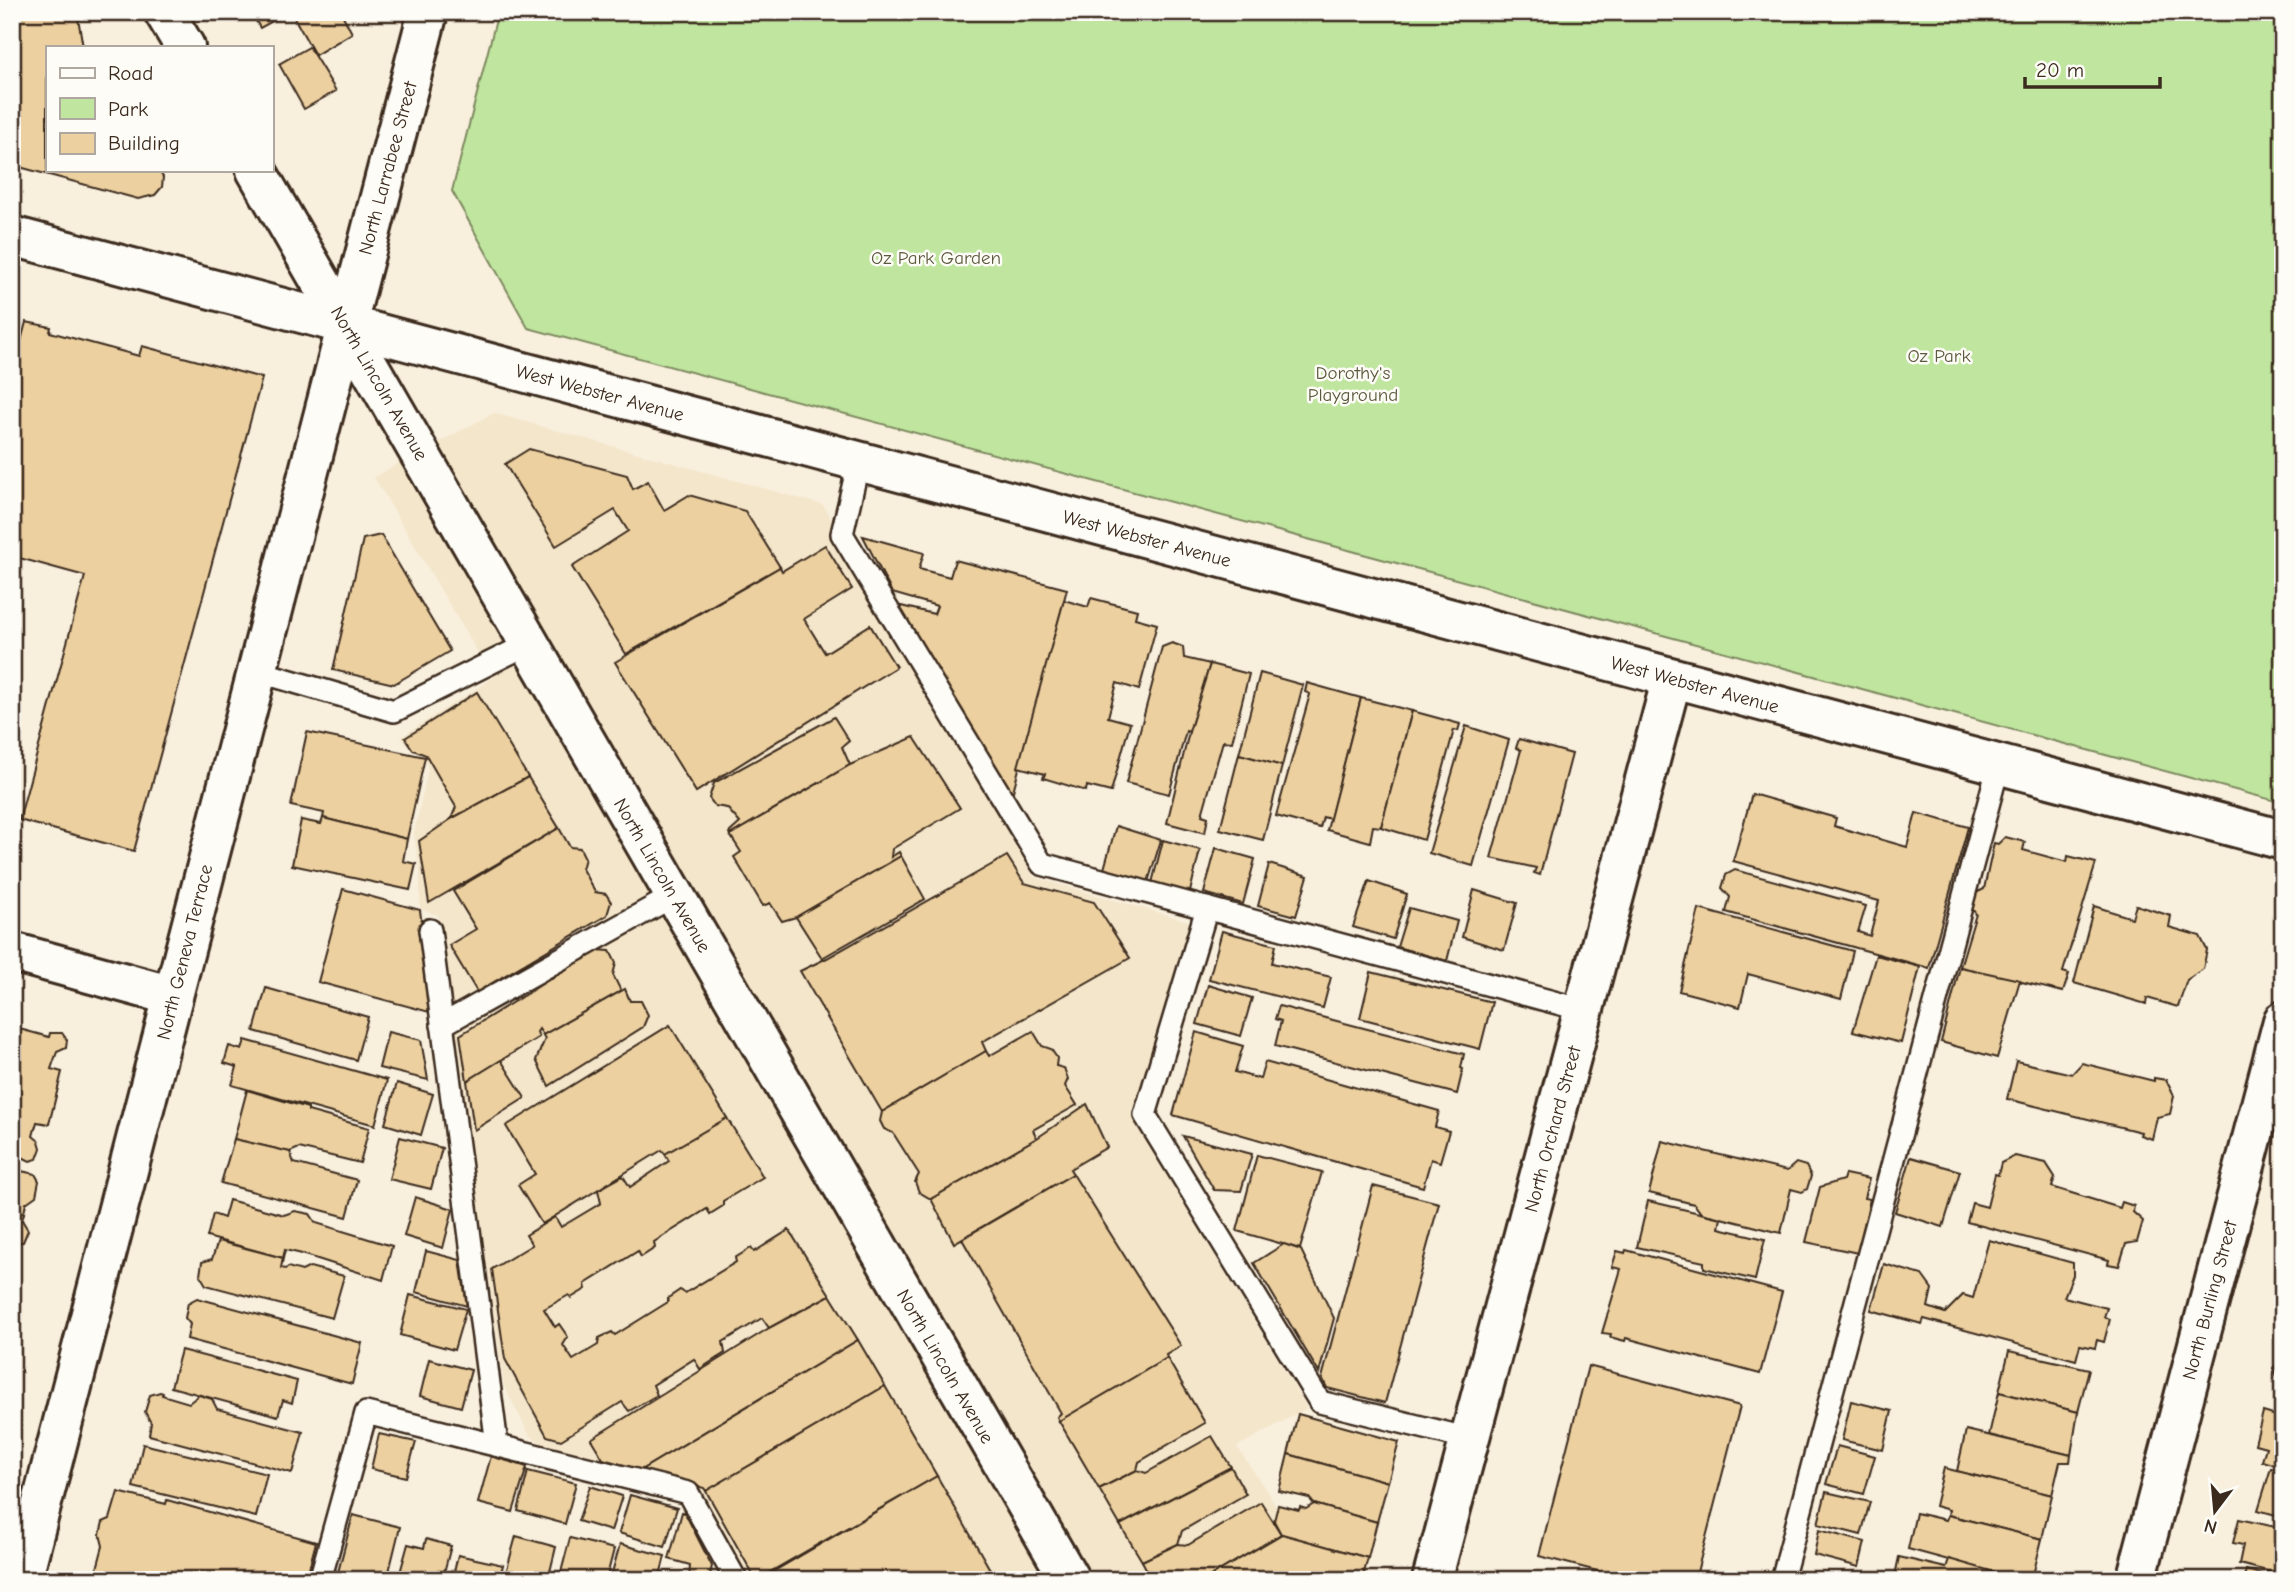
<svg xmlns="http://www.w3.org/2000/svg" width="2295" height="1592" viewBox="0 0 2295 1592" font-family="'Comic Neue',sans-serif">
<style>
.built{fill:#f4e6cb}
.green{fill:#bfe59f;stroke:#7d885e;stroke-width:2}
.building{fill:#ecd0a0;stroke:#3b2a1e;stroke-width:2}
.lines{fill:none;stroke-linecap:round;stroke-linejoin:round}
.service-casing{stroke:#3b2a1e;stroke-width:26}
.minor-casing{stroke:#3b2a1e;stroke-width:44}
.tertiary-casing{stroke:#3b2a1e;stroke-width:44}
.secondary-casing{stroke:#3b2a1e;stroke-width:44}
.service{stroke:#fdfcf7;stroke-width:21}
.minor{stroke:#fdfcf7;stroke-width:38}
.tertiary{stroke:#fdfcf7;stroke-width:38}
.secondary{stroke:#fdfcf7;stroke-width:38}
.labels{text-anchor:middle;stroke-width:5;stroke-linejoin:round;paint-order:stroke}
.street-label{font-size:19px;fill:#3b2a1e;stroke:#fdfcf7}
.park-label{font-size:19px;fill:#5c593e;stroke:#fdfcf7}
</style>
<rect width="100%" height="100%" fill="#f8efdd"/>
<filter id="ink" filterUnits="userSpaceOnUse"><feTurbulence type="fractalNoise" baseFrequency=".0143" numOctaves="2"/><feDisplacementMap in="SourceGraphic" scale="14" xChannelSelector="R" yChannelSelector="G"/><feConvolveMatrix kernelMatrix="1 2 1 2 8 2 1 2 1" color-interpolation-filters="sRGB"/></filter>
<g filter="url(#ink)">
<!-- built -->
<polygon class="built" points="494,413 823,505 1034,877 1191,922 1134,1122 1307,1408 1237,1447 1326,1580 746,1580 701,1497 561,1454 530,1436 504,1386 438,915 420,909 420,871 414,834 428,769 425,756 412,751 401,737 493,678 374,477"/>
<!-- green -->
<polygon class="green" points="498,12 2283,12 2283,803 528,328 452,191"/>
<!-- building -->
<g class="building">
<polygon points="12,12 77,12 83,47 47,47 47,170 158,170 163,177 162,187 155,195 138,199 12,165"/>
<polygon points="251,12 289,12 260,28"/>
<polygon points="291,12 341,12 352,33 315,55"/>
<polygon points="309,47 336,91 304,109 279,64"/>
<polygon points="26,322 51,327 50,332 139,356 142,346 262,378 134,851 19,820 85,576 12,556 12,375"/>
<polygon points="529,449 627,475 633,489 648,481 664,510 689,495 745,511 780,567 626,654 572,567 628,531 615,510 556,546 505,464"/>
<polygon points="381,535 450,651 394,684 333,670 363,539"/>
<polygon points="863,536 924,553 919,569 950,577 955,560 1067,589 1012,795 899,610 901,606 934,614 937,606 892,593"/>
<polygon points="825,545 852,589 804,619 825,653 870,625 896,667 696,792 615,662 780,567 782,571"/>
<polygon points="1091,598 1137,610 1135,618 1157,624 1139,690 1117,683 1108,717 1130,723 1111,792 1087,786 1086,791 1043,778 1045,774 1018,767 1064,600 1088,607"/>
<polygon points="1172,643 1183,647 1184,658 1210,664 1189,732 1186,731 1169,794 1126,783 1162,647"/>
<polygon points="1210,664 1249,674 1232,742 1223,741 1202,815 1208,817 1205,833 1167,823 1189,732"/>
<polygon points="1260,673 1303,685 1282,766 1239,754"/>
<polygon points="1307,683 1361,698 1330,819 1323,817 1320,828 1276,816 1310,694 1305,692"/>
<polygon points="477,692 528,777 451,819 456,807 426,755 413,750 405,738"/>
<polygon points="1361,698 1412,711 1381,827 1373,826 1370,842 1327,830"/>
<polygon points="1412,711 1460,724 1458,731 1454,730 1424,840 1381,827"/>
<polygon points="834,717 849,741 842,747 850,765 730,835 729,833 740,823 727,808 715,806 709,798 714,783"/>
<polygon points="1466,726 1509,740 1473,866 1429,853"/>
<polygon points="307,732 425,757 407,839 323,818 324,813 291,806"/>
<polygon points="914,737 960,808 892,849 891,857 899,852 901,856 796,917 782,921 770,903 763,906 734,857 741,852 730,835 850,765"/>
<polygon points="1519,739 1572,754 1540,875 1534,873 1536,868 1491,858 1521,750 1516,748"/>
<polygon points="1239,754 1282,766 1263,840 1220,829"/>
<polygon points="528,777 559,828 429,903 419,841 451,819"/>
<polygon points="1752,794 1836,818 1834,826 1907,847 1916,813 1968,827 1929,968 1726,912 1730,897 1722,888 1726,875 1735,870 1866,906 1858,932 1870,936 1879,901 1733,861"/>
<polygon points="323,818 407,839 403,861 416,864 410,890 292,865 301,820 321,824"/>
<polygon points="1116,826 1161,840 1148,882 1104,869"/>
<polygon points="559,828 570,847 580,848 585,858 582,869 595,892 606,894 611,902 607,915 477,992 449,945 476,929 453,891"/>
<polygon points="2005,837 2025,842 2023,850 2067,862 2068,856 2096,863 2063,972 2069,974 2063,992 1960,967 1976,914 1970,906 1974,894 1984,889 1994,843 1998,844"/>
<polygon points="1163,840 1200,850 1190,892 1152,883"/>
<polygon points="1216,848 1255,859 1243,904 1204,893"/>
<polygon points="901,856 925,899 822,958 796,917"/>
<polygon points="1007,856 1024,883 1094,902 1130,958 982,1042 986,1051 882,1112 800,971 827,958"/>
<polygon points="1269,864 1308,876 1296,916 1258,906"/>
<polygon points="1369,881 1407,894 1393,939 1353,927"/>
<polygon points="343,889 420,910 433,1013 318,982"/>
<polygon points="1474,890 1517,903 1504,950 1462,937"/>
<polygon points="2136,905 2171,916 2169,927 2200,936 2207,950 2203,969 2187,980 2178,1007 2147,998 2146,1004 2074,983 2094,906 2132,918"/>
<polygon points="1409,908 1457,921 1447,961 1397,947"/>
<polygon points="1699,909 1853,951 1841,999 1748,974 1740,1007 1679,991"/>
<polygon points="1222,931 1276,945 1272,963 1331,977 1323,1008 1209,979"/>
<polygon points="597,950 610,951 616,963 613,975 621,991 543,1035 539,1029 537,1032 539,1037 467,1081 460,1035"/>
<polygon points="1876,955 1920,967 1901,1043 1853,1031"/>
<polygon points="1960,967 2020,980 1997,1058 1941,1042"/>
<polygon points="1371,972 1492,1002 1480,1049 1360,1018"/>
<polygon points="1208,985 1252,998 1241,1036 1197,1024"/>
<polygon points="266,988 368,1017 356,1060 254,1031"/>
<polygon points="625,989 630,1001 641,1001 648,1015 643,1027 549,1086 536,1060 545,1039 543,1035"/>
<polygon points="1279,1006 1464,1054 1461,1068 1463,1069 1457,1094 1275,1046 1281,1021 1275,1019"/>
<polygon points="670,1025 727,1118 665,1154 662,1150 542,1224 518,1185 535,1174 506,1126"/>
<polygon points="12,1027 49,1037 50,1033 62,1033 67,1040 66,1048 57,1052 51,1069 62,1072 49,1124 37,1122 33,1136 39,1141 41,1148 37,1159 30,1161 22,1157 20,1149 12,1147"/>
<polygon points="1033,1031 1042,1046 1051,1049 1057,1058 1056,1066 1064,1068 1068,1079 1065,1086 1077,1105 1033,1130 1037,1138 931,1199 919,1192 915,1182 919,1174 893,1133 884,1129 880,1121 882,1112 986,1051 989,1056"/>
<polygon points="388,1032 421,1040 428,1080 379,1068"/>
<polygon points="1196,1032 1243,1046 1235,1072 1260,1079 1265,1062 1439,1111 1435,1127 1449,1131 1440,1162 1431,1159 1423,1187 1173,1115"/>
<polygon points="245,1040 387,1080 375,1125 232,1085 237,1067 224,1063 229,1046 242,1050"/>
<polygon points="501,1060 525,1098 474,1130 467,1081"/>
<polygon points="2016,1061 2072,1074 2082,1063 2154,1081 2154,1078 2166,1080 2174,1096 2170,1114 2157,1117 2152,1139 2140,1135 2141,1132 2007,1099"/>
<polygon points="397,1083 433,1094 421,1135 385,1124"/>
<polygon points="247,1090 308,1108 308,1111 369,1128 360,1163 299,1148 290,1152 234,1139"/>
<polygon points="1087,1104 1107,1147 1070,1169 1073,1174 954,1243 931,1199 1037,1138"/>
<polygon points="727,1118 763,1177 723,1201 723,1206 710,1214 707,1209 654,1242 655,1248 641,1257 638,1251 585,1284 586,1289 571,1298 569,1295 544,1309 555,1327 559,1324 568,1337 563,1345 573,1360 598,1345 599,1338 612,1332 615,1335 668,1302 668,1298 680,1290 685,1293 736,1262 735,1258 751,1248 754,1252 789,1230 830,1295 769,1328 762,1318 723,1342 725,1353 700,1369 694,1359 653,1385 657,1395 629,1411 622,1402 561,1440 547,1436 505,1359 492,1269 532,1245 526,1235 555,1217 561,1227 601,1203 598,1190 623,1176 630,1187 669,1161 665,1154"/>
<polygon points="1183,1136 1252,1154 1241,1191 1214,1190"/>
<polygon points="400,1137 442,1148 431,1189 389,1179"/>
<polygon points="234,1139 290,1152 294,1163 357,1180 347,1217 221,1183"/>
<polygon points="1662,1141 1787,1171 1796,1163 1806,1166 1811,1176 1807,1189 1802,1192 1791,1189 1781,1233 1701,1213 1694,1204 1649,1193"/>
<polygon points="1257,1155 1322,1172 1300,1249 1237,1231"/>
<polygon points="2015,1156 2046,1163 2055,1177 2052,1187 2120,1208 2122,1202 2134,1206 2133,1212 2143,1221 2137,1242 2126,1244 2119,1266 2108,1264 2109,1260 1967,1222 1972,1203 1987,1207 1995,1174 1998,1175 2001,1163"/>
<polygon points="1911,1157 1960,1171 1943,1227 1895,1212"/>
<polygon points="12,1169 35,1174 39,1181 36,1196 26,1203 24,1213 12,1210"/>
<polygon points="1073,1174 1181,1346 1166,1355 1167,1358 1059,1421 1057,1417 1061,1413 962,1239"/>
<polygon points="1845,1174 1869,1179 1864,1198 1870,1199 1858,1253 1806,1242 1820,1187 1843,1180"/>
<polygon points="1373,1186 1439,1203 1385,1403 1327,1388 1322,1378"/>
<polygon points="415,1197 453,1209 443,1248 404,1236"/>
<polygon points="229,1200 284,1215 295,1211 310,1214 316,1223 392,1246 383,1280 302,1254 285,1250 283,1258 207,1237 213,1214 224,1218"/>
<polygon points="1648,1201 1721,1218 1719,1228 1765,1239 1755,1280 1704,1268 1704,1262 1637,1247"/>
<polygon points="12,1210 24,1213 22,1220 28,1230 23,1242 12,1243"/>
<polygon points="1989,1240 2073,1263 2073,1275 2064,1297 2107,1308 2104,1317 2110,1319 2104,1342 2097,1340 2095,1348 2080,1345 2076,1360 1924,1319 1922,1324 1871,1310 1884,1264 1922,1275 1932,1289 1928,1307 1945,1313 1963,1295 1973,1298"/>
<polygon points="218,1241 283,1258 281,1268 286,1269 288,1267 302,1271 310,1267 344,1276 332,1318 206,1285 200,1275 202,1262 212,1259"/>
<polygon points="1284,1244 1301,1250 1334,1318 1319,1373 1254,1263"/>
<polygon points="1626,1250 1782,1292 1760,1374 1626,1338 1625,1341 1610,1337 1611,1334 1602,1333 1621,1269 1612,1267 1617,1251 1625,1253"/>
<polygon points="426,1251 460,1260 467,1306 416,1292"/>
<polygon points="410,1295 466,1309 454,1350 400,1335"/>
<polygon points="830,1295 858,1340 641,1470 603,1459 591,1439 769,1328"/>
<polygon points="197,1298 362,1343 352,1384 187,1339 190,1324 185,1318 188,1303"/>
<polygon points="858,1340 885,1386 706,1491 704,1488 641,1470"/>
<polygon points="181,1350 297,1381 292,1403 283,1400 278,1416 171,1387"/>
<polygon points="2009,1351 2089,1369 2078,1412 1999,1392"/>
<polygon points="1167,1358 1205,1423 1139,1462 1137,1470 1099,1489 1059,1421"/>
<polygon points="429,1359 471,1370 461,1407 420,1396"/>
<polygon points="2283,1360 2283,1402 2279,1401 2283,1388 2273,1368"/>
<polygon points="1588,1366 1740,1406 1695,1580 1632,1580 1539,1556"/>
<polygon points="885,1386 937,1476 756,1580 706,1491"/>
<polygon points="160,1392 163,1393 162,1395 189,1403 199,1395 212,1399 217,1409 303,1432 292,1473 149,1435 151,1423 145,1412 150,1395"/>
<polygon points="1999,1392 2078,1412 2071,1455 1989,1435"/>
<polygon points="1851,1401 1892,1411 1883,1450 1842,1440"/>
<polygon points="2263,1412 2283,1418 2283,1467 2262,1461 2266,1447 2255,1444"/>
<polygon points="1298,1414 1399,1442 1388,1482 1288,1454"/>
<polygon points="1966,1430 2071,1455 2070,1462 2060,1462 2052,1495 1957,1471"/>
<polygon points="379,1434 416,1442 406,1477 371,1469"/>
<polygon points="1212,1436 1231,1467 1120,1525 1099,1489 1137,1470 1146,1473"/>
<polygon points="143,1444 267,1474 256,1517 133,1487"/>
<polygon points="1837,1446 1875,1456 1864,1494 1826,1484"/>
<polygon points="1288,1454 1388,1482 1377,1522 1314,1504 1309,1498 1279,1491"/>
<polygon points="491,1456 527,1467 513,1512 478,1503"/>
<polygon points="1231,1467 1246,1494 1182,1531 1178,1544 1142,1561 1120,1525"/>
<polygon points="1944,1468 2052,1495 2042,1539 1948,1515 1949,1510 1935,1506"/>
<polygon points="2271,1468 2283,1471 2283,1517 2258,1510"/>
<polygon points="528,1471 576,1483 565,1524 518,1511"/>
<polygon points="937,1476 996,1580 759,1580"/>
<polygon points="590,1486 622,1496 611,1531 578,1521"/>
<polygon points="118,1492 166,1504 167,1500 316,1542 308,1572 314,1580 94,1580 103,1546 100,1534 103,1522 110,1519"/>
<polygon points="1826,1492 1870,1502 1861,1535 1818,1524"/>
<polygon points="630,1495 677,1508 665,1547 619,1533"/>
<polygon points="1261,1502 1281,1534 1204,1580 1152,1580 1142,1561 1178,1544 1188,1545"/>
<polygon points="1314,1504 1377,1522 1368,1558 1281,1534 1274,1521 1278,1505 1299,1510 1300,1507 1306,1509"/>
<polygon points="682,1512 685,1513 712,1566 709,1580 689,1580 690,1565 669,1559"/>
<polygon points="1916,1513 1946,1520 1948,1515 2042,1539 2033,1575 2042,1578 2041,1580 2022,1580 1908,1549"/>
<polygon points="353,1515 400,1527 387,1580 336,1580"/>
<polygon points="2239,1519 2280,1528 2283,1526 2283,1575 2239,1564 2243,1545 2233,1543"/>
<polygon points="1819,1530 1865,1542 1859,1567 1814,1555"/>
<polygon points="1282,1534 1368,1558 1362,1580 1204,1580"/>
<polygon points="516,1536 556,1547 548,1580 504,1580"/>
<polygon points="570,1538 614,1549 606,1580 559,1580"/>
<polygon points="426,1539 451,1546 442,1580 398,1580 408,1544 424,1548"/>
<polygon points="620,1544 665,1556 659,1580 610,1580"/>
<polygon points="458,1555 503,1565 499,1580 452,1580"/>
<polygon points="1899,1557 1946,1568 1949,1559 2022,1580 1894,1580"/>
<polygon points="2246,1570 2283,1579 2283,1580 2243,1580"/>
</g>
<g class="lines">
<!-- service casing -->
<g class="service-casing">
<g id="service">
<polyline points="859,461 842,534 1042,864 1583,1010"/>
<polyline points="257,671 394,711 530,643"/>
<polyline points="1207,908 1145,1115 1320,1402 1470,1439"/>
<polyline points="430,930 497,1445"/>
<polyline points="442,1025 675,895"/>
<polyline points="320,1580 366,1413 688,1493 736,1580"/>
<polyline points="1782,1580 1999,764"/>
</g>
</g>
<!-- minor casing -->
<g class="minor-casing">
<g id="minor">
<polyline points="12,952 173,996"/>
<polyline points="22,1580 347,324"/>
<polyline points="1432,1580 1672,678"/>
<polyline points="2136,1580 2283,1021"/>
</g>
</g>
<!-- tertiary casing -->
<g class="tertiary-casing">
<g id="tertiary">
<polyline points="12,236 2283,840"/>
<polyline points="347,324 428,12"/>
</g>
</g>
<!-- secondary casing -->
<g class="secondary-casing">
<g id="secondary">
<polyline points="164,12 185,47"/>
<polyline points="256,170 1070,1580"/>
</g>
</g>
<!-- service -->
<use href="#service" class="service"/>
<!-- minor -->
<use href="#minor" class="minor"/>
<!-- tertiary -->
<use href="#tertiary" class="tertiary"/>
<!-- secondary -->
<use href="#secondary" class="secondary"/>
</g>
</g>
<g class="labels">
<!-- street labels -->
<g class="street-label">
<text transform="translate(387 168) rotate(-75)" y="7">North Larrabee Street</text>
<text transform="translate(380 383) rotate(60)" y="7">North Lincoln Avenue</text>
<text transform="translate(600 392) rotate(15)" y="7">West Webster Avenue</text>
<text transform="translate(1147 538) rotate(15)" y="7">West Webster Avenue</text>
<text transform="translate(1695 684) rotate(15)" y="7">West Webster Avenue</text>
<text transform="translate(663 875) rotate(60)" y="7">North Lincoln Avenue</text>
<text transform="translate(184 952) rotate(-76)" y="7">North Geneva Terrace</text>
<text transform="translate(1552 1129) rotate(-75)" y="7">North Orchard Street</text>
<text transform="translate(2209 1300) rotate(-75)" y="7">North Burling Street</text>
<text transform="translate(946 1366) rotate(60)" y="7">North Lincoln Avenue</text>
</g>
<!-- park labels -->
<g class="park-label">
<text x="936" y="264">Oz Park Garden</text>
<text x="1939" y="362">Oz Park</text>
<text x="1353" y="379">Dorothy's<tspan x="1353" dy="22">Playground</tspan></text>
</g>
</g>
<!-- margin -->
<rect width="2295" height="1592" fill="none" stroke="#fdfcf7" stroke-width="42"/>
<rect x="21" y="21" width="2253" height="1550" fill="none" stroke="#3b2a1e" stroke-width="2.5" filter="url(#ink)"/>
<!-- legend -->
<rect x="46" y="46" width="228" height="126" fill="#fdfcf7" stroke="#afa8a0" stroke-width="2"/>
<rect x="60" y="68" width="35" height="10" fill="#fdfcf7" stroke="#afa8a0" stroke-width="2"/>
<text x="108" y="80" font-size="21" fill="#3b2a1e">Road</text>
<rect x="60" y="98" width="35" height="21" fill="#bfe59f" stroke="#afa8a0" stroke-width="2"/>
<text x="108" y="116" font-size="21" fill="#3b2a1e">Park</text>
<rect x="60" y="133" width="35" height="21" fill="#ecd0a0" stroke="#afa8a0" stroke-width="2"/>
<text x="108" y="150" font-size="21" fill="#3b2a1e">Building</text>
<!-- north arrow -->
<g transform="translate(2215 1511) rotate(196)" stroke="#fdfcf7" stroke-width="5" paint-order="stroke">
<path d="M0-5L12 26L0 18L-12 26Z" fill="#3b2a1e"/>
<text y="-10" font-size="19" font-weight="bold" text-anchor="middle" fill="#3b2a1e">N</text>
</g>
<!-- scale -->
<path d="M2025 77v10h135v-10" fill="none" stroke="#3b2a1e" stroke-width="3.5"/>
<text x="2036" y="77" font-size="21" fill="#3b2a1e" stroke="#fdfcf7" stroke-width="5" paint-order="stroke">20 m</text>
</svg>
